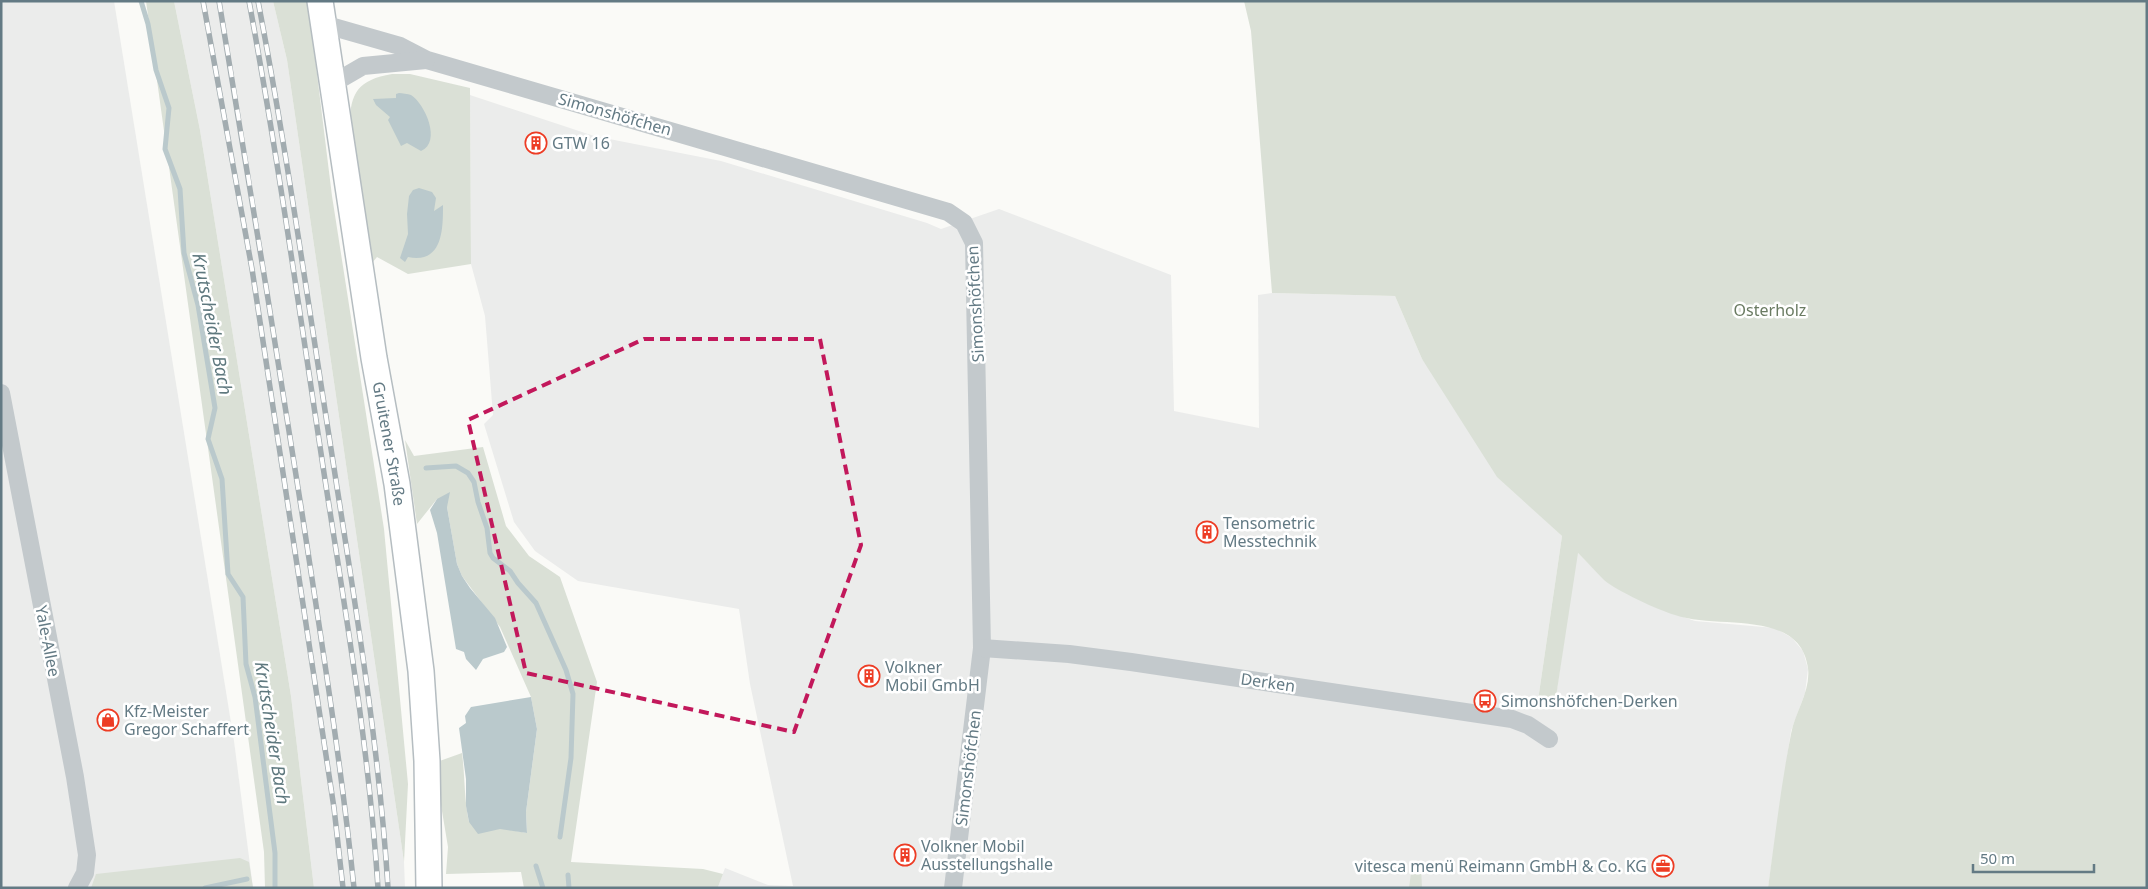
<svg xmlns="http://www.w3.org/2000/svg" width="2148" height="889" viewBox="0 0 2148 889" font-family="'Noto Sans',sans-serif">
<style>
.built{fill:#ebeceb}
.green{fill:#dae0d6}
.water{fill:#bac9cc}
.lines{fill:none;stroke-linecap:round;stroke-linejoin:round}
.stream{stroke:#bac9cc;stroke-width:5}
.secondary-casing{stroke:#b5bdc1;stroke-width:28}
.street{stroke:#c3c9cc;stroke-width:18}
.secondary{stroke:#fff;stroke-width:25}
.rail-casing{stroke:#a2acb0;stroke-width:5.5}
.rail{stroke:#fff;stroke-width:4;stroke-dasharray:11;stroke-linecap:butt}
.marked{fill:none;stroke:#c2185b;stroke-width:4;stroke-dasharray:10 6;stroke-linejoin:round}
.labels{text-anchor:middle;stroke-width:5;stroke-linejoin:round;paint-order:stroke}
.street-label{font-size:16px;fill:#637a84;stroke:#fff}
.poi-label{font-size:16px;fill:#637a84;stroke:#fff;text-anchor:start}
.park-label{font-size:16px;fill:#6a7b62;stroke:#fff}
.water-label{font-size:18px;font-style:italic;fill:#5e787e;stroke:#fff}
</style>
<rect width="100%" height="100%" fill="#fafaf7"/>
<!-- built -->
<g class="built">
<polygon points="1,1 114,1 234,741 253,888 1,888"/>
<polygon points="174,1 273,1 287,60 404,862 405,888 314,888 291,696 200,130"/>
<polygon points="470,95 594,136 721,161 927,223 941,229 999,209 1171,275 1174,411 1259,428 1258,295 1272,293 1395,296 1422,359 1533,509 1562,536 1537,707 1554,709 1577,552 1606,581 1652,606 1695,621 1775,628 1792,638 1803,651 1808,669 1805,693 1791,731 1768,888 697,888 718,887 725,868 768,885 793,886 750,684 739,609 578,581 535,551 514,522 484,424 493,415 485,316 471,264"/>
</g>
<!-- green -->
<g class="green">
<polygon points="146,1 174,1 200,130 291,696 314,888 265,888 264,852"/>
<polygon points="273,1 308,1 332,196 384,529 408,784 404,862 287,60"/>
<path d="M1244,1H2147V888H1768C1775,837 1781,785 1791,734C1795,712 1811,691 1808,668C1800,608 1718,630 1675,615C1658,610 1617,591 1604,580C1595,571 1587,562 1578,553L1554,710L1537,707L1562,536L1497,477L1422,359L1395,296L1272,293L1251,31Z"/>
<path d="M392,74H410L470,88L471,264L408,274L377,257L366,270L350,130C349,95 356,80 392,74Z"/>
<path d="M405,440L414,456L483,447L506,526L529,556L560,577L597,682L571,862L703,869L723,874L718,887L524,888L521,872L446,874L448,847L434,763L462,753C465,776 464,799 469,822L527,833L526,812L537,729L531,697L500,627L462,576L457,564L447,507L437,499L417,524Z"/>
<polygon points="240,858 249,862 253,888 91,888 96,874"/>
<polygon points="1412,866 1421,867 1422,888 1409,888"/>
</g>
<!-- water -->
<g class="water">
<path d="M399,93C402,93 408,94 411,95C425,104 442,142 421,151L407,143L401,146L388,120L390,117L376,105L373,99L396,98V94Z"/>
<path d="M419,188L432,192L436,198L434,211L443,205C443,229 443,264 408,257L405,262L400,258L408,234L407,214L409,196L413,190Z"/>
<polygon points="450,492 447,507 457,564 462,576 470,588 495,618 507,647 504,652 483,659 476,670 466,659 464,652 456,649 437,533 430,510 437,499"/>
<polygon points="531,697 537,729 526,812 527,833 500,829 478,834 469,822 466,806 466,779 459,728 466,723 465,716 471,707"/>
</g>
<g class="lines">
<!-- stream -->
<g class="stream">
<polyline points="141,1 148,24 156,70 169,108 165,149 180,189 184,253 198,305 215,408 208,439 222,479 228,574 243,597 246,664 255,697 275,853 275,888"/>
<polyline points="426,468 456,466 468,473 474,482 478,502 487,528 490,553 493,558 510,571 518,583 536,603 566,670 573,694 571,758 560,837"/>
<polyline points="536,866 543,888"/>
<polyline points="568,875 569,888"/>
<polyline points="205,888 247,879"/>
</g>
<!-- secondary casing -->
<g class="secondary-casing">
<g id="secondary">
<path id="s1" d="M320,1L374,358L397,484L421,671L427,761L429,888"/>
</g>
</g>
<!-- street -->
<g class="street">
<polyline points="323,24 400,46 427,60 948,212 964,223 974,243 982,648 953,888"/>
<polyline points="332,84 363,66 426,60"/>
<polyline points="1,393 75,777 87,855 85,873 77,888"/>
<polyline points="982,648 1069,654 1131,662 1512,719 1528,725 1549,739"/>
</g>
<!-- secondary -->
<use href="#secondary" class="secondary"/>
<!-- rail casing -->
<g class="rail-casing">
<g id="rail">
<polyline points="203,1 252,269 334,808 343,888"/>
<path d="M219,1C248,172 275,342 302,513C321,638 341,762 354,888"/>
<path d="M249,1C278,158 300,315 324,473C345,610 369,748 378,888"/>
<path d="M258,1C287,152 308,303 332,455C354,598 379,743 388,888"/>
</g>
</g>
<!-- rail -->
<use href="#rail" class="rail"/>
</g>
<!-- marked area -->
<path class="marked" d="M644,339H820L861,545L794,732L526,673L468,420Z"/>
<!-- icons -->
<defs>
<g id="building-ring" transform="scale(1.125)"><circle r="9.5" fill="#fff" stroke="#ed3c24" stroke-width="1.5"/><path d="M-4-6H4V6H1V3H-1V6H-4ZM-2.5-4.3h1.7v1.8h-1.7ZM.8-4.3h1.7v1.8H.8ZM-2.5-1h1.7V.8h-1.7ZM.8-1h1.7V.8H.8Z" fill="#ed3c24"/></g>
<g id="bus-ring" transform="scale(1.125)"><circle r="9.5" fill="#fff" stroke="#ed3c24" stroke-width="1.5"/><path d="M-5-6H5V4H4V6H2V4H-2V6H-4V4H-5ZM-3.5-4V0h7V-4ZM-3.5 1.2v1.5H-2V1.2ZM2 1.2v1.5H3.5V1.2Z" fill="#ed3c24"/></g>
<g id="shop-ring" transform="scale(1.125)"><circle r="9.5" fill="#fff" stroke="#ed3c24" stroke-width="1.5"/><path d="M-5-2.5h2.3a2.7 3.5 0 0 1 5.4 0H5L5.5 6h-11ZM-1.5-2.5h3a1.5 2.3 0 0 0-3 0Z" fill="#ed3c24"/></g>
<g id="office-ring" transform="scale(1.125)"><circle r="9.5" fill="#fff" stroke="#ed3c24" stroke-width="1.5"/><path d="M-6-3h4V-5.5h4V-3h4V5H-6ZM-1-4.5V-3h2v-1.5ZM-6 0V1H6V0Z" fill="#ed3c24"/></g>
</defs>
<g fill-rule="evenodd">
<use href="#building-ring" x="536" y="143"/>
<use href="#building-ring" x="1207" y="532"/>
<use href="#building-ring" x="869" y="676"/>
<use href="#bus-ring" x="1485" y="701"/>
<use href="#shop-ring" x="108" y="720"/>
<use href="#building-ring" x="905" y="855"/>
<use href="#office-ring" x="1663" y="866"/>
</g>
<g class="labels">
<!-- street labels -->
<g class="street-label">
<text transform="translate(615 114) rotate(16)" y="6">Simonshöfchen</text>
<text transform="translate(975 304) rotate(-93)" y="6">Simonshöfchen</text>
<text dy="6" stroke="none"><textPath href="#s1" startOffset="448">Gruitener Straße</textPath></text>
<text transform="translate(48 641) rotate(79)" y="6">Yale-Allee</text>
<text transform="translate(1268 682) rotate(8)" y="6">Derken</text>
<text transform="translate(968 768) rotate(-83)" y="6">Simonshöfchen</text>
</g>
<!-- poi labels -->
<g class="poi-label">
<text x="552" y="149">GTW 16</text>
<text x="1223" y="529">Tensometric<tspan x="1223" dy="18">Messtechnik</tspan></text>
<text x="885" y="673">Volkner<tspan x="885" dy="18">Mobil GmbH</tspan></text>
<text x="1501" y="707">Simonshöfchen-Derken</text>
<text x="124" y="717">Kfz-Meister<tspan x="124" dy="18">Gregor Schaffert</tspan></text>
<text x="921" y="852">Volkner Mobil<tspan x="921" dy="18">Ausstellungshalle</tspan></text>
<text x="1647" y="872" text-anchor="end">vitesca menü Reimann GmbH &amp; Co. KG</text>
</g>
<!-- park labels -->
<g class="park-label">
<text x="1770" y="316">Osterholz</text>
</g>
<!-- water labels -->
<g class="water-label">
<text transform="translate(212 324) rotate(79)" y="6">Krutscheider Bach</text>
<text transform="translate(272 733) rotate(81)" y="6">Krutscheider Bach</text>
</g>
</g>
<!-- border -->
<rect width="2148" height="889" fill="none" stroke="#637a84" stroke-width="5"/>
<!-- scale -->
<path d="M1973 864v8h121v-8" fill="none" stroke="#637a84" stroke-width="2.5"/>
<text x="1980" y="864" font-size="15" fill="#637a84" stroke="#ffffff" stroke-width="4" paint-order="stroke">50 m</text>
</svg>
